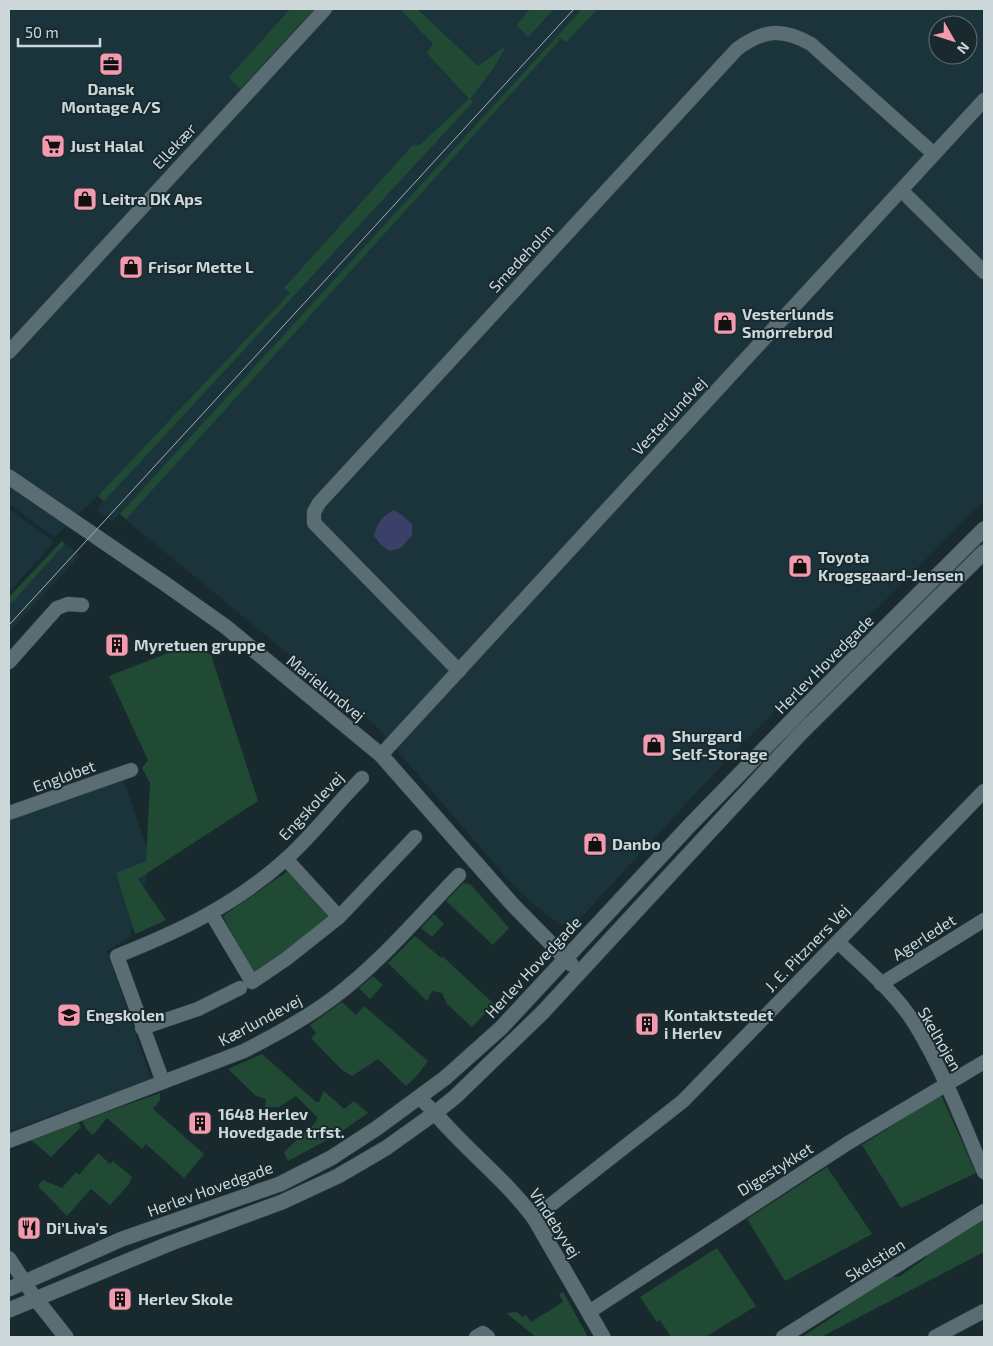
<svg xmlns="http://www.w3.org/2000/svg" width="993" height="1346" viewBox="0 0 993 1346" font-family="'Exo 2',sans-serif">
<style>
.built{fill:#1b343b;fill-rule:evenodd}
.green{fill:#214a34}
.water{fill:#3a4068}
.lines{fill:none;stroke-linecap:round;stroke-linejoin:round}
.street-casing{stroke:#37464a;stroke-width:15}
.secondary-casing{stroke:#37464a;stroke-width:16}
.street{stroke:#5a6d73;stroke-width:14}
.secondary{stroke:#5a6d73;stroke-width:15}
.tram{stroke:#a2afb2;stroke-width:1}
.labels{text-anchor:middle;stroke-width:4;stroke-linejoin:round;paint-order:stroke}
.poi-label{font-size:16px;font-weight:bold;fill:#ccd7da;stroke:#192a2f;text-anchor:start}
.street-label{font-size:16px;fill:#ccd7da;stroke:#192a2f}
</style>
<rect width="100%" height="100%" fill="#192a2f"/>
<!-- built -->
<g class="built">
<path d="M9,9H984V501L731,755L577,922L560,925L531,902L505,876L376,726L120,515L112,521L97,510L103,501L98,496L54,537L9,504ZM938,25H968V55H938Z"/>
<polygon points="9,509 54,542 9,592"/>
<polygon points="65,544 80,555 9,632 9,606"/>
<polygon points="123,778 151,861 130,936 107,951 151,1079 9,1131 9,820"/>
</g>
<!-- green -->
<g class="green">
<polygon points="290,9 314,9 240,89 229,77"/>
<polygon points="400,9 417,9 478,66 506,46 493,69 470,99 473,102 104,501 98,496 290,293 284,288 413,145 420,145 469,99 427,53 433,44"/>
<polygon points="530,9 554,9 528,37 517,25"/>
<polygon points="582,9 607,9 597,10 566,42 558,37 559,41 126,519 120,514"/>
<polygon points="62,541 65,544 9,606 9,597"/>
<polygon points="194,643 211,655 258,801 138,879 166,920 135,934 116,873 146,861 150,783 142,768 148,760 109,676"/>
<polygon points="288,871 330,916 253,975 223,916"/>
<polygon points="463,883 470,884 509,928 493,945 446,901"/>
<polygon points="434,914 444,924 432,937 421,928"/>
<polygon points="415,936 441,958 442,956 494,1004 472,1027 447,1004 442,993 432,991 427,1001 388,963"/>
<polygon points="373,976 383,985 370,999 359,988"/>
<polygon points="342,1002 356,1015 364,1006 428,1061 416,1077 406,1086 378,1059 352,1076 342,1070 311,1038 316,1033 310,1025"/>
<polygon points="262,1054 316,1102 319,1102 324,1091 344,1109 354,1101 368,1113 338,1134 288,1161 284,1152 316,1122 317,1117 296,1096 279,1107 265,1107 266,1099 256,1096 228,1069"/>
<polygon points="160,1093 160,1100 153,1109 204,1154 184,1178 146,1144 142,1149 107,1118 93,1135 87,1130 82,1121"/>
<polygon points="941,1095 976,1173 901,1208 862,1145"/>
<polygon points="78,1121 81,1127 51,1157 31,1140"/>
<polygon points="98,1153 110,1164 113,1161 132,1177 129,1184 110,1205 91,1189 67,1216 38,1186 43,1180 62,1188 76,1172 79,1175"/>
<polygon points="827,1167 872,1234 785,1281 747,1219"/>
<polygon points="984,1215 984,1252 821,1337 802,1337 840,1312 840,1307 891,1277 899,1277 927,1257 927,1253"/>
<polygon points="717,1248 756,1306 705,1337 671,1337 660,1320 657,1322 640,1297"/>
<polygon points="563,1292 588,1337 536,1337 506,1313 517,1312 523,1317 526,1315 531,1322 563,1302 559,1294"/>
</g>
<!-- water -->
<path class="water" d="M394,510L402,515L412,524V535L401,548L390,551L381,545L374,536C377,522 382,517 394,510Z"/>
<g class="lines">
<!-- street casing -->
<g class="street-casing">
<g id="street">
<polyline points="902,191 984,272"/>
<polyline points="9,352 325,9"/>
<polyline points="9,662 57,608 68,604 82,605"/>
<path d="M459,671L314,523V512L319,503L737,49C764,29 783,28 811,44L934,154"/>
<polyline points="381,755 984,100"/>
<polyline points="9,813 131,770"/>
<polyline points="286,859 339,917"/>
<polyline points="211,913 252,982 286,959 339,917 415,837"/>
<path d="M838,942C865,968 897,994 916,1026C944,1072 963,1123 984,1172"/>
<polyline points="881,984 984,920"/>
<polyline points="142,1028 198,1009 240,988"/>
<path d="M163,1082L117,956C180,931 235,905 286,859C313,835 336,804 362,778"/>
<polyline points="420,1098 435,1113"/>
<path d="M9,1141L244,1051C275,1035 305,1019 333,998C380,963 418,917 459,875"/>
<polyline points="534,1218 683,1101 984,791"/>
<polyline points="9,1258 35,1298"/>
<polyline points="589,1312 848,1143 984,1062"/>
<polyline points="476,1337 483,1333 488,1337"/>
<polyline points="783,1337 984,1211"/>
<polyline points="935,1337 984,1311"/>
</g>
</g>
<!-- secondary casing -->
<g class="secondary-casing">
<g id="secondary">
<polyline points="9,477 164,583 226,627 381,755 513,905 571,964"/>
<path d="M435,1113C466,1150 505,1179 534,1218L603,1337"/>
<polyline points="9,1289 122,1239 280,1184 331,1158 377,1128 445,1078 501,1028 690,825 804,708 984,529"/>
<polyline points="35,1298 66,1337"/>
<polyline points="9,1310 171,1243 282,1202 338,1176 386,1148 435,1113 455,1097 543,1012 801,733 984,552"/>
</g>
</g>
<!-- street -->
<use href="#street" class="street"/>
<!-- secondary -->
<use href="#secondary" class="secondary"/>
<!-- tram -->
<polyline class="tram" points="9,625 574,9"/>
</g>
<!-- icons -->
<defs>
<g id="office-square" transform="scale(1.25)"><rect x="-9" y="-9" width="18" height="18" rx="4" fill="#f29aae" stroke="#192a2f"/><path d="M-6-3h4V-5.5h4V-3h4V5H-6ZM-1-4.5V-3h2v-1.5ZM-6 0V1H6V0Z" fill="#111"/></g>
<g id="supermarket-square" transform="scale(1.25)"><rect x="-9" y="-9" width="18" height="18" rx="4" fill="#f29aae" stroke="#192a2f"/><path d="M-6-5.5h2.5l.6 2H6L4.5 2H-2.5L-4.4-4H-6ZM-1.5 3.2a1.3 1.3 0 1 0 .1 0ZM3 3.2a1.3 1.3 0 1 0 .1 0Z" fill="#111"/></g>
<g id="shop-square" transform="scale(1.25)"><rect x="-9" y="-9" width="18" height="18" rx="4" fill="#f29aae" stroke="#192a2f"/><path d="M-5-2.5h2.3a2.7 3.5 0 0 1 5.4 0H5L5.5 6h-11ZM-1.5-2.5h3a1.5 2.3 0 0 0-3 0Z" fill="#111"/></g>
<g id="building-square" transform="scale(1.25)"><rect x="-9" y="-9" width="18" height="18" rx="4" fill="#f29aae" stroke="#192a2f"/><path d="M-4-6H4V6H1V3H-1V6H-4ZM-2.5-4.3h1.7v1.8h-1.7ZM.8-4.3h1.7v1.8H.8ZM-2.5-1h1.7V.8h-1.7ZM.8-1h1.7V.8H.8Z" fill="#111"/></g>
<g id="school-square" transform="scale(1.25)"><rect x="-9" y="-9" width="18" height="18" rx="4" fill="#f29aae" stroke="#192a2f"/><path d="M0-5L7-2L0 1L-7-2ZM-4 1L0 2.5L4 1V4Q0 6-4 4Z" fill="#111"/></g>
<g id="restaurant-square" transform="scale(1.25)"><rect x="-9" y="-9" width="18" height="18" rx="4" fill="#f29aae" stroke="#192a2f"/><path d="M-5-6h1v4h1v-4h1v4h1v-4h1v5L-1.5 .5V6h-2V.5L-5-1ZM5-6V6H3V1.5H1.5Q1.5-4 5-6Z" fill="#111"/></g>
</defs>
<g fill-rule="evenodd">
<use href="#office-square" x="111" y="64"/>
<use href="#supermarket-square" x="53" y="146"/>
<use href="#shop-square" x="85" y="199"/>
<use href="#shop-square" x="131" y="267"/>
<use href="#shop-square" x="725" y="323"/>
<use href="#shop-square" x="800" y="566"/>
<use href="#building-square" x="117" y="645"/>
<use href="#shop-square" x="654" y="745"/>
<use href="#shop-square" x="595" y="844"/>
<use href="#school-square" x="69" y="1015"/>
<use href="#building-square" x="647" y="1024"/>
<use href="#building-square" x="200" y="1123"/>
<use href="#restaurant-square" x="29" y="1228"/>
<use href="#building-square" x="120" y="1299"/>
</g>
<g class="labels">
<!-- poi labels -->
<g class="poi-label">
<text x="111" y="95" text-anchor="middle">Dansk<tspan x="111" dy="18">Montage A/S</tspan></text>
<text x="70" y="152">Just Halal</text>
<text x="102" y="205">Leitra DK Aps</text>
<text x="148" y="273">Frisør Mette L</text>
<text x="742" y="320">Vesterlunds<tspan x="742" dy="18">Smørrebrød</tspan></text>
<text x="818" y="563">Toyota<tspan x="818" dy="18">Krogsgaard-Jensen</tspan></text>
<text x="134" y="651">Myretuen gruppe</text>
<text x="672" y="742">Shurgard<tspan x="672" dy="18">Self-Storage</tspan></text>
<text x="612" y="850">Danbo</text>
<text x="86" y="1021">Engskolen</text>
<text x="664" y="1021">Kontaktstedet<tspan x="664" dy="18">i Herlev</tspan></text>
<text x="218" y="1120">1648 Herlev<tspan x="218" dy="18">Hovedgade trfst.</tspan></text>
<text x="46" y="1234">Di’Liva’s</text>
<text x="138" y="1305">Herlev Skole</text>
</g>
<!-- street labels -->
<g class="street-label">
<text transform="translate(174 146) rotate(-47)" y="6">Ellekær</text>
<text transform="translate(521 258) rotate(-47)" y="6">Smedeholm</text>
<text transform="translate(669 416) rotate(-47)" y="6">Vesterlundvej</text>
<text transform="translate(824 664) rotate(-45)" y="6">Herlev Hovedgade</text>
<text transform="translate(326 688) rotate(39)" y="6">Marielundvej</text>
<text transform="translate(64 776) rotate(-20)" y="6">Engløbet</text>
<text transform="translate(311 806) rotate(-47)" y="6">Engskolevej</text>
<text transform="translate(924 937) rotate(-32)" y="6">Agerledet</text>
<text transform="translate(807 948) rotate(-46)" y="6">J. E. Pitzners Vej</text>
<text transform="translate(533 967) rotate(-47)" y="6">Herlev Hovedgade</text>
<text transform="translate(260 1020) rotate(-28)" y="6">Kærlundevej</text>
<text transform="translate(940 1039) rotate(60)" y="6">Skelhøjen</text>
<text transform="translate(775 1169) rotate(-32)" y="6">Digestykket</text>
<text transform="translate(210 1189) rotate(-20)" y="6">Herlev Hovedgade</text>
<text transform="translate(555 1223) rotate(57)" y="6">Vindebyvej</text>
<text transform="translate(875 1260) rotate(-32)" y="6">Skelstien</text>
</g>
</g>
<!-- border -->
<rect width="993" height="1346" fill="none" stroke="#ccd7da" stroke-width="20"/>
<!-- north arrow -->
<g transform="translate(953 40) rotate(129)"><circle r="24" fill="#192a2f" stroke="#616f73"/>
<path d="M0-4L9 19L0 12L-9 19Z" fill="#f29aae"/>
<text y="-8" font-size="14" font-weight="bold" text-anchor="middle" fill="#ccd7da">N</text>
</g>
<!-- scale -->
<path d="M18 38v8h82v-8" fill="none" stroke="#ccd7da" stroke-width="2.5"/>
<text x="25" y="38" font-size="15" fill="#ccd7da" stroke="#192a2f" stroke-width="4" paint-order="stroke">50 m</text>
</svg>
